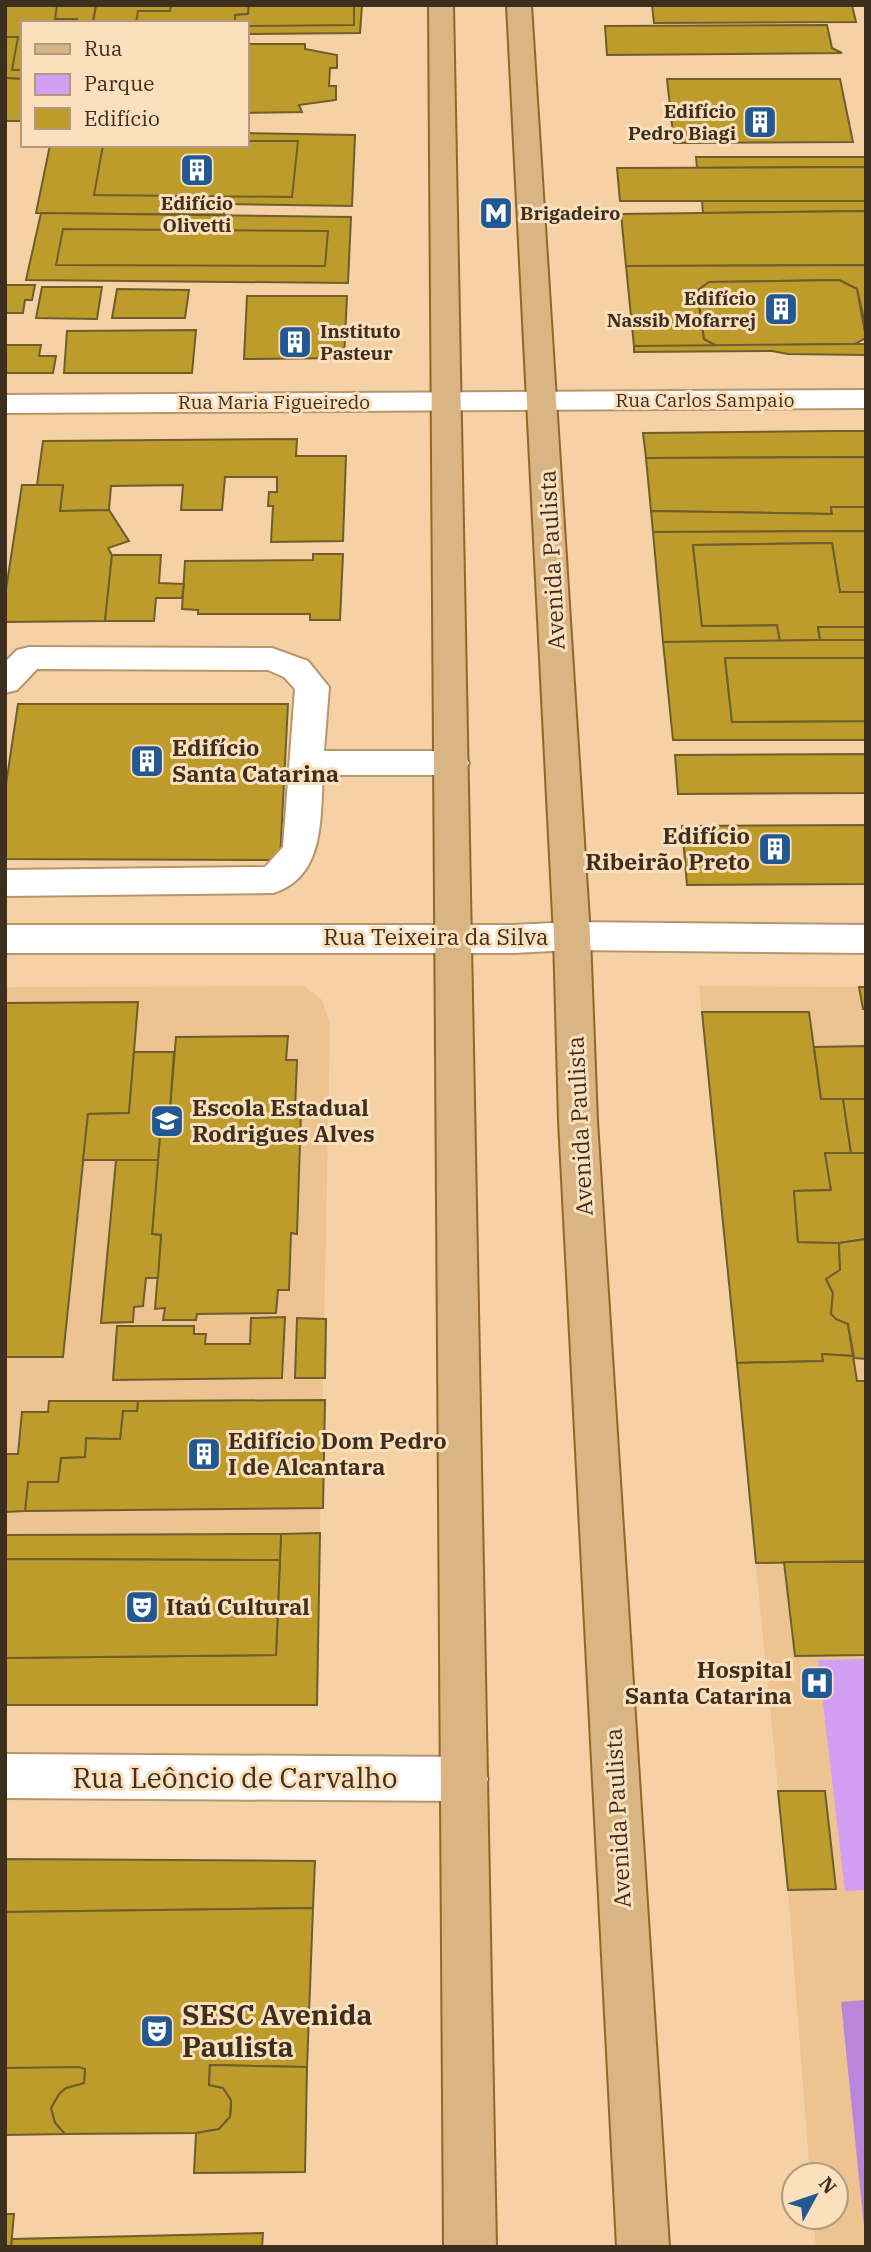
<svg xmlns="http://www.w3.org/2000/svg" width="871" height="2252" viewBox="0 0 871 2252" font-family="'IBM Plex Serif',serif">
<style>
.built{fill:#ecc391}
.green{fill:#d39ef3}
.forest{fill:#ba86da}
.building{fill:#bd9c2b;stroke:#6e5e2e;stroke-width:2}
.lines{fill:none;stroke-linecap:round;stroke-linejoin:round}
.minor-casing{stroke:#b7966c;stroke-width:4}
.major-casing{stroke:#92662a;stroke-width:4}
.minor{fill:#fff;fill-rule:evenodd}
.major{fill:#d9b583;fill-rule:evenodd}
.labels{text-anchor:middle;stroke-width:6;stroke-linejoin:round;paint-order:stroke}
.far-poi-label{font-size:19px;font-weight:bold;fill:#3d2f1e;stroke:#fcdfbc;text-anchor:end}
.far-street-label{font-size:19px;fill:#3d2f1e;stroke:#fcdfbc}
.street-label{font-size:23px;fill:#3d2f1e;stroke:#fcdfbc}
.poi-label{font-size:23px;font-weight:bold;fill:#3d2f1e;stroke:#fcdfbc;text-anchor:start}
.near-street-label{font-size:28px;fill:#3d2f1e;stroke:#fcdfbc}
.near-poi-label{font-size:28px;font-weight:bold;fill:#3d2f1e;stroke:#fcdfbc;text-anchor:start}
</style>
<rect width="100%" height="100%" fill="#f5d1a5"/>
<!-- built -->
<g class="built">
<polygon points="304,986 322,1000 330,1024 320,1533 5,1534 5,987"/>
<polygon points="699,986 866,987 866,2247 816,2247 813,2217 836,2217 836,2175 810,2175 788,1890"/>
</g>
<!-- green -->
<polygon class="green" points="866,1659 866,1890 845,1891 818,1660"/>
<!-- forest -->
<polygon class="forest" points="866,2000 866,2246 841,2002"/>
<!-- building -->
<g class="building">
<polygon points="5,5 96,5 93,23 23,23 23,79 5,78"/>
<polygon points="5,5 57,5 55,19 77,19 77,23 23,23 23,70 12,70 18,37 5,37"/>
<polygon points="96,5 362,5 360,33 247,34 247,23 93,23"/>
<polygon points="171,5 249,5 248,14 235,15 235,23 244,23 136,23 138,11 170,11"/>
<polygon points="249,5 354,5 354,25 247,26 247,23 235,23 235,15 248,14"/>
<polygon points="652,5 852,5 856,22 654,23"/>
<polygon points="827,25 832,48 842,53 607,55 605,26"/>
<polygon points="247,44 305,44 305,49 337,55 337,68 330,68 329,86 336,86 336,100 299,105 302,112 247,113"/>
<polygon points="5,78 23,79 23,121 5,121"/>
<polygon points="667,79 840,79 853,142 674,143"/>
<polygon points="247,133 355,135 352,206 225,204 224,215 36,213 50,145 247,145"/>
<polygon points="247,141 298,141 292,197 94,195 103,145 247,145"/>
<polygon points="696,157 866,157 866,167 697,168"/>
<polygon points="866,167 866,201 620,201 617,168"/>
<polygon points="702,201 866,201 866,211 703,213"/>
<polygon points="866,211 866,265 626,266 621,214"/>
<polygon points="41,213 351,217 348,283 26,280"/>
<polygon points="63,229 328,231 325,266 56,265"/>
<polygon points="866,265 866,328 857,289 839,280 709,282 697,291 704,339 717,346 634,346 626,266"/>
<polygon points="839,280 857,289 866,338 855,344 717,346 704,339 697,291 709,282"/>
<polygon points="5,285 35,285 32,300 25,300 23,313 5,313"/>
<polygon points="42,287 102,287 97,319 36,318"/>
<polygon points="117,289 189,290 185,318 112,318"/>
<polygon points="247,296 347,296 344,358 244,359"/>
<polygon points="196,330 192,373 64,373 67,331"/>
<polygon points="855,344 866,344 866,355 788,354 772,351 634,352 634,346"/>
<polygon points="5,345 41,345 39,356 56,356 53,373 5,373"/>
<polygon points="833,431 866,431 866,457 646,458 643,433"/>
<polygon points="297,439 296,456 346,456 343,541 271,542 273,506 268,506 269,492 277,492 277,477 225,477 222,510 181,510 183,485 111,486 109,510 60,511 63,485 37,485 43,441"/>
<polygon points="866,457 866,507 831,507 832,514 651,511 646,458"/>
<polygon points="22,485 63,485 60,511 109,510 129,541 108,548 112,555 105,621 5,622 5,596"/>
<polygon points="831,507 866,507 866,531 653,532 651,511 832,514"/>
<polygon points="866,531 866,592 840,592 832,543 693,545 702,626 777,625 780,641 663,642 653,532"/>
<polygon points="832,543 840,592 866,592 866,627 818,627 820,640 780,641 777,625 702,626 693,545"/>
<polygon points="313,554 343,554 340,620 310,620 310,614 198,614 198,610 182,609 185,561 313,560"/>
<polygon points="112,555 161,555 159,583 184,584 182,598 156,598 154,621 105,621"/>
<polygon points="818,627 866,627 866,640 820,640"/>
<polygon points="820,640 866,640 866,658 725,658 732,722 866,721 866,740 673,740 663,642"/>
<polygon points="725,658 866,658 866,721 732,722"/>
<polygon points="18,704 288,704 280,860 5,859 5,791"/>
<polygon points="865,754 866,793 678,794 675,755"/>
<polygon points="866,825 866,884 687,885 682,826"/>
<polygon points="859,987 866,987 866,1009 863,1009"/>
<polygon points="138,1002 129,1113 88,1114 63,1357 5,1357 5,1003"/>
<polygon points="702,1012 809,1012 821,1099 843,1099 851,1153 825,1153 831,1190 794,1191 798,1242 839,1243 840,1270 826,1279 833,1293 831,1314 836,1319 848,1324 853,1356 822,1354 823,1361 737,1363"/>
<polygon points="288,1036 286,1060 297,1060 295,1110 301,1111 297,1234 291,1233 289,1290 278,1290 276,1313 197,1314 196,1320 163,1320 165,1308 155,1309 161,1235 152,1234 162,1109 170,1108 176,1037"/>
<polygon points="866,1046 866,1099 821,1099 814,1047"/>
<polygon points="134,1052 174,1052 170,1108 162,1109 158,1160 83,1160 88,1114 129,1113"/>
<polygon points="843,1099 866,1099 866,1153 851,1153"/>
<polygon points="825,1153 866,1153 866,1239 839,1243 798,1242 794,1191 831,1190"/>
<polygon points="116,1160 158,1160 152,1234 161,1235 158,1278 146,1278 143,1306 134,1307 133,1322 101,1323"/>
<polygon points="866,1239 866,1359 854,1358 848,1324 836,1319 831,1314 833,1293 826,1279 840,1270 839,1243"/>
<polygon points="285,1317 282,1378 113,1380 117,1326 194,1326 194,1334 206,1334 205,1344 250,1344 251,1318"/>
<polygon points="297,1318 326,1319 325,1378 295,1378"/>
<polygon points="822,1354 853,1356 857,1381 866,1381 866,1561 756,1563 737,1363 823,1361"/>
<polygon points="325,1400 323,1508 25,1511 28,1482 58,1482 61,1458 85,1457 86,1438 120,1439 123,1411 137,1411 138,1401"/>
<polygon points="49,1401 138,1401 137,1411 123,1411 120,1439 86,1438 85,1457 61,1458 58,1482 28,1482 25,1511 5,1512 5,1454 18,1454 22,1412 48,1412"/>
<polygon points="320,1533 317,1705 5,1705 5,1658 276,1655 281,1534"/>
<polygon points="281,1534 280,1560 5,1559 5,1535"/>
<polygon points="5,1559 280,1560 276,1655 5,1658"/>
<polygon points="784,1562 866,1562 866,1655 795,1656"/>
<polygon points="778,1791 825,1791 836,1889 788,1890"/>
<polygon points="5,1859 315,1861 313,1908 5,1912"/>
<polygon points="313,1908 307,2067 210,2065 209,2085 223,2088 231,2100 230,2117 219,2129 196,2133 65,2134 55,2123 51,2108 59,2094 66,2088 84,2083 85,2069 5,2068 5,1912"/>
<polygon points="210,2065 307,2067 305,2172 194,2173 196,2133 219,2129 230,2117 231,2109 231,2100 223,2088 209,2085"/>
<polygon points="79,2067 85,2069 84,2083 66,2088 59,2094 51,2108 55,2123 65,2134 5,2135 5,2068"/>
<polygon points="5,2214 14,2214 11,2247 5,2247"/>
<polygon points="263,2233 262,2247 11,2247 12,2239"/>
</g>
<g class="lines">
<!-- minor casing -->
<g class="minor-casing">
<g id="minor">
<polygon points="866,390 866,408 5,413 5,395"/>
<path d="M29,647L272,648L308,661L329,687L324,751H452L464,754L469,763L464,772L452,775H323C320,819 325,877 273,893L5,896V870L265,867L283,847L295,689L284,677L268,670L37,669L17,690L5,693V662L17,650Z"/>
<polygon points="572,922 866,925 866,953 572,950 513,953 5,953 5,925 513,925"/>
<polygon points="5,1754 465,1757 481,1763 488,1779 481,1795 465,1801 5,1798"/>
</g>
</g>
<!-- major casing -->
<g class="major-casing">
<g id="major">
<polygon points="429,5 453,5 496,2247 444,2247"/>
<polygon points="507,5 531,5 590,936 597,1121 669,2247 617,2247 559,1121 554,936"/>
</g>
</g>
<!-- minor -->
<use href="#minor" class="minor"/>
<!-- major -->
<use href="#major" class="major"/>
</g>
<!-- icons -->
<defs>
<g id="building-square" transform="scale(1.75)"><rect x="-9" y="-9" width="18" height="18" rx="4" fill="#235992" stroke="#fcdfbc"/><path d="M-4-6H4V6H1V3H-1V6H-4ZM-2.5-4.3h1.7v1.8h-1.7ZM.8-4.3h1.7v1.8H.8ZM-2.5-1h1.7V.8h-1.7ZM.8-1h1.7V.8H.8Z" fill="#fff"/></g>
<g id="metro-square" transform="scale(1.75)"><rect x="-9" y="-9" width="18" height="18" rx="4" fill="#235992" stroke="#fcdfbc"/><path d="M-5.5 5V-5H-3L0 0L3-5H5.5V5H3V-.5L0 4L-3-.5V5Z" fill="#fff"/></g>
<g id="school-square" transform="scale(1.75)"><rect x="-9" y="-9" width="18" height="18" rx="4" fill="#235992" stroke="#fcdfbc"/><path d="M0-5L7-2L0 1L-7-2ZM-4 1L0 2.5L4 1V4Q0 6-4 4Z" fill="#fff"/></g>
<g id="theatre-square" transform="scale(1.75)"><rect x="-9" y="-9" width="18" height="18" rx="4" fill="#235992" stroke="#fcdfbc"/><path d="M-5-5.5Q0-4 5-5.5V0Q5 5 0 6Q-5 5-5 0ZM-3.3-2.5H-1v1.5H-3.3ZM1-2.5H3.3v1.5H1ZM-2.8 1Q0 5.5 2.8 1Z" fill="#fff"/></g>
<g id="hospital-square" transform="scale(1.75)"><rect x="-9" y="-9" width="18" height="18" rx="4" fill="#235992" stroke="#fcdfbc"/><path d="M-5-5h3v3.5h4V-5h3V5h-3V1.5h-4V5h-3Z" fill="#fff"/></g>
</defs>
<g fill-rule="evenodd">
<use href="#building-square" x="760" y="122"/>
<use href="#building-square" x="197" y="170"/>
<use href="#metro-square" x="496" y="213"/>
<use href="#building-square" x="781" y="309"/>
<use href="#building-square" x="295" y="342"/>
<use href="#building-square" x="147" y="761"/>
<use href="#building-square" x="775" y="849"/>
<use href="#school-square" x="167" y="1121"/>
<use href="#building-square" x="204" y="1454"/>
<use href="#theatre-square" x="142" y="1607"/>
<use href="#hospital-square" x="817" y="1683"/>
<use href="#theatre-square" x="157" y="2031"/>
</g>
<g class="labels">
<!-- far-poi labels -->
<g class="far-poi-label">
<text x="736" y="118">Edifício<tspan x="736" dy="22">Pedro Biagi</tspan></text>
<text x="197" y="210" text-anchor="middle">Edifício<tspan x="197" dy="22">Olivetti</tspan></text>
<text x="520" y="220" text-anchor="start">Brigadeiro</text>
<text x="756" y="305">Edifício<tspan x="756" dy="22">Nassib Mofarrej</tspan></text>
<text x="320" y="338" text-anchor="start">Instituto<tspan x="320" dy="22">Pasteur</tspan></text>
</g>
<!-- far-street labels -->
<g class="far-street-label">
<text x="705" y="407">Rua Carlos Sampaio</text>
<text x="274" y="409">Rua Maria Figueiredo</text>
</g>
<!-- street labels -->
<g class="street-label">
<text transform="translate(552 560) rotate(-93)" y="8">Avenida Paulista</text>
<text x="436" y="945">Rua Teixeira da Silva</text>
<text transform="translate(580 1126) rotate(-93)" y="8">Avenida Paulista</text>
<text transform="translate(618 1818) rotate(-93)" y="8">Avenida Paulista</text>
</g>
<!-- poi labels -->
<g class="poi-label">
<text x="172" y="756">Edifício<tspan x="172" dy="26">Santa Catarina</tspan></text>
<text x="750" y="844" text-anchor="end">Edifício<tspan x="750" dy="26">Ribeirão Preto</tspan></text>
<text x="192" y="1116">Escola Estadual<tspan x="192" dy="26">Rodrigues Alves</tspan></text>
<text x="228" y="1449">Edifício Dom Pedro<tspan x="228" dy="26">I de Alcantara</tspan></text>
<text x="166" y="1615">Itaú Cultural</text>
<text x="792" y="1678" text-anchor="end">Hospital<tspan x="792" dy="26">Santa Catarina</tspan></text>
</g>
<!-- near-street labels -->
<g class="near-street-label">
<text x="235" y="1788">Rua Leôncio de Carvalho</text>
</g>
<!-- near-poi labels -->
<g class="near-poi-label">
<text x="182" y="2025">SESC Avenida<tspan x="182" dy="32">Paulista</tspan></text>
</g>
</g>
<!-- border -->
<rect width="871" height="2252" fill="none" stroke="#3d2f1e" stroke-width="14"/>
<!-- legend -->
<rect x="21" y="21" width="228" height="126" fill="#fcdfbc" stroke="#b0997d" stroke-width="2"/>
<rect x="35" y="44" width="35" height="10" fill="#d9b583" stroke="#b0997d" stroke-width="2"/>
<text x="84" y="56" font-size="21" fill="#3d2f1e">Rua</text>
<rect x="35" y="74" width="35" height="21" fill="#d39ef3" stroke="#b0997d" stroke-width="2"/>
<text x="84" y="91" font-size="21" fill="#3d2f1e">Parque</text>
<rect x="35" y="108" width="35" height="21" fill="#bd9c2b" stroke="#b0997d" stroke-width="2"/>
<text x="84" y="126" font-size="21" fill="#3d2f1e">Edifício</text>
<!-- north arrow -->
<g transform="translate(815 2196) rotate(50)"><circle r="33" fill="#fcdfbc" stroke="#b0997d" stroke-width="2"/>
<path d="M0-5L12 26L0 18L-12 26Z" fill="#235992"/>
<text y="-10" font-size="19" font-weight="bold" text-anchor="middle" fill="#3d2f1e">N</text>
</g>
</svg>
